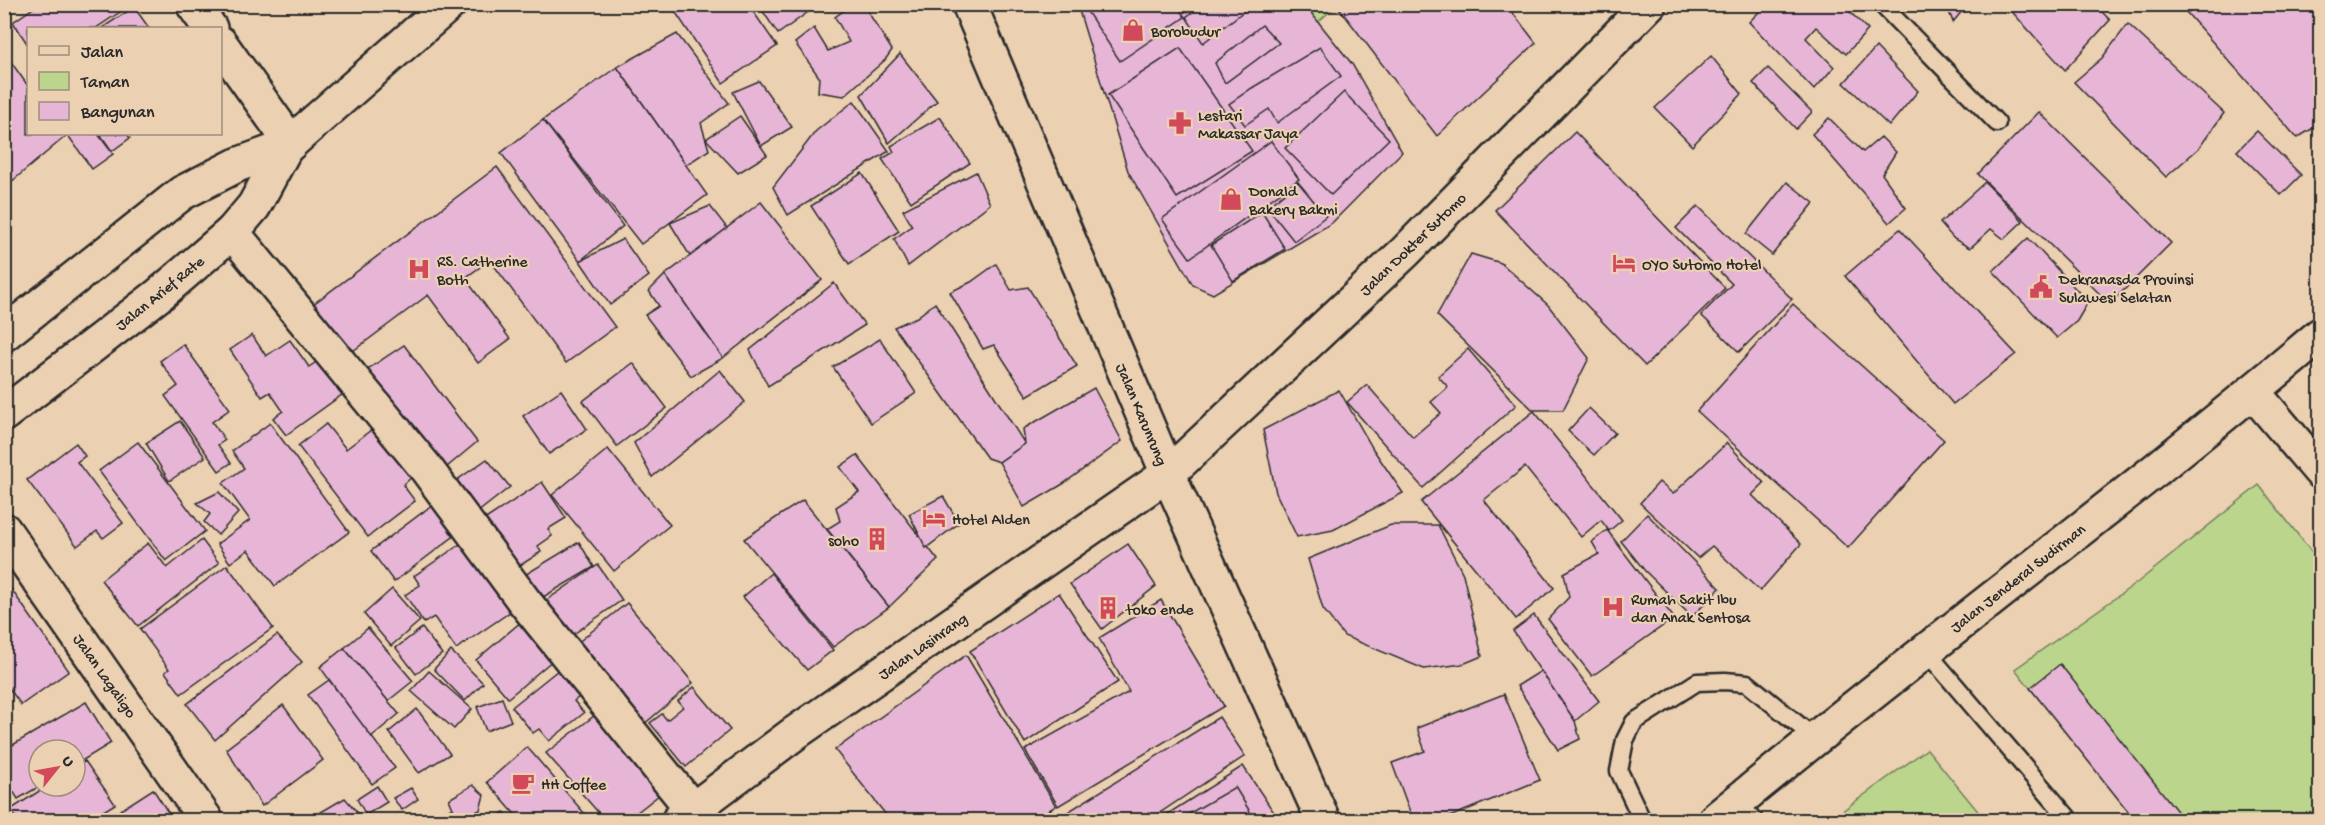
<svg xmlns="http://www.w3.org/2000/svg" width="2325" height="825" viewBox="0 0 2325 825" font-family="'Gochi Hand',sans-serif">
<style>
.green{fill:#bbd58c;stroke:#73805c;stroke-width:1.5}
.building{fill:#e7b6d6;stroke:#2b2b2b;stroke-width:1.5}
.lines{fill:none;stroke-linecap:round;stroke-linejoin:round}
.lane-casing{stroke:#2b2b2b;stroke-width:21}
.street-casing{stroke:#2b2b2b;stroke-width:38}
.secondary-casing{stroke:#2b2b2b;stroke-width:38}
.primary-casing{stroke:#2b2b2b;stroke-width:38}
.lane{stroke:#ebd0b2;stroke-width:16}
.street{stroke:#ebd0b2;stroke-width:33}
.secondary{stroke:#ebd0b2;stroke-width:33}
.primary{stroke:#ebd0b2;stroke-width:33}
.labels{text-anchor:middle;stroke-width:4.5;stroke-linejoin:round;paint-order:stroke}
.poi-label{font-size:16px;fill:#2b2b2b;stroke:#ebd0b2;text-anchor:start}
.street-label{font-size:16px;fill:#2b2b2b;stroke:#ebd0b2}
</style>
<rect width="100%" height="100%" fill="#ebd0b2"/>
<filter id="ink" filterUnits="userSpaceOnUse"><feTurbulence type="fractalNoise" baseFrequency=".0167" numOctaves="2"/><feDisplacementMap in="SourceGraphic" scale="12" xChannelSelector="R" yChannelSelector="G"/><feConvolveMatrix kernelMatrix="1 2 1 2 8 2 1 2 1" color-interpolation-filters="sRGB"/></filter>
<g filter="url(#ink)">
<!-- green -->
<g class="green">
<polygon points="1288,5 1337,5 1308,31"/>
<polygon points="2259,485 2320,563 2320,820 2135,820 2015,669 2138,582"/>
<polygon points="1927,749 1985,820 1830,820"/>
</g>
<!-- building -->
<g class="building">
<polygon points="39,4 132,4 96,28 28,28 28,45 13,22"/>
<polygon points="670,4 748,4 777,46 723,83"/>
<polygon points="758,4 819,4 778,34"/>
<polygon points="853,4 863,4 892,50 885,60 844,96 818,92 819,77 795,43 814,28 828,51 849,42 835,17"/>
<polygon points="1077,4 1304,4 1352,64 1402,152 1332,223 1213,294 1193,285 1128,171"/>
<polygon points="1082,4 1176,4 1185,17 1120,61"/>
<polygon points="1204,4 1253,4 1203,43 1186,17"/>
<polygon points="1336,4 1506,4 1536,43 1437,136"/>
<polygon points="1767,4 1842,4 1868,30 1846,54 1816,27 1806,38 1834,67 1814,90 1749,22"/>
<polygon points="1946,4 1968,4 1953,22"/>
<polygon points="2005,4 2094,4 2110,20 2065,70"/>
<polygon points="2179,4 2320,4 2320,124 2297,138"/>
<polygon points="134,7 149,28 102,28"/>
<polygon points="2128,24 2224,113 2199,148 2166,177 2074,82 2102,58"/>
<polygon points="1262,25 1279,43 1225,83 1215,63"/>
<polygon points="677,34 729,103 701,123 709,150 686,165 617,67"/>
<polygon points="1320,47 1341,76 1277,123 1269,109 1245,125 1229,104 1252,88"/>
<polygon points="1876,47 1918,91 1889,126 1844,83"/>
<polygon points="1180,48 1252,151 1177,198 1108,95"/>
<polygon points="4,52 28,86 28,134 64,134 66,136 4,188"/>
<polygon points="900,54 937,101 889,143 861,95"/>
<polygon points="1711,56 1742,94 1692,146 1655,108"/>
<polygon points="617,67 707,195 641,244 543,120"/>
<polygon points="1768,68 1812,112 1796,129 1753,83"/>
<polygon points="759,81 792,127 761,146 733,92"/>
<polygon points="1344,92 1389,139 1331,195 1285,148"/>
<polygon points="854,101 889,151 788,215 773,187 816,131"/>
<polygon points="2039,112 2171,243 2110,304 1978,174"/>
<polygon points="740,116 767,155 738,173 706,139"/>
<polygon points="940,117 970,163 911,202 882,159 894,152 891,146"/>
<polygon points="1829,118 1863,152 1881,137 1896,152 1882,174 1906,208 1889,223 1812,134"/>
<polygon points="543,120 623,226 580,261 501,153"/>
<polygon points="2257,131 2301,175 2281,195 2237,151"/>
<polygon points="1575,132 1725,288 1645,366 1495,210"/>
<polygon points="67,134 98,134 113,154 92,169"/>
<polygon points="100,134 127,134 130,138 112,151"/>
<polygon points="1271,141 1299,179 1190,258 1162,219"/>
<polygon points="497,167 615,327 566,363 490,260 465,278 510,339 478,363 428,295 349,354 312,305"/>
<polygon points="976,172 990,204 908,266 894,239 912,226 903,210"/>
<polygon points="862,173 899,231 849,264 811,206"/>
<polygon points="1298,182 1326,216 1294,241 1267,207"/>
<polygon points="1787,182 1814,203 1772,255 1746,234"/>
<polygon points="1985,182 2023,221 2004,239 1991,229 1970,248 1954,239 1940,223"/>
<polygon points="761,202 822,280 723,358 665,275"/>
<polygon points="710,206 727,228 690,256 670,223"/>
<polygon points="1698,206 1792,299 1739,352 1701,315 1732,284 1676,228"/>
<polygon points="1262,212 1285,249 1233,281 1211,245"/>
<polygon points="1900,229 2016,354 1953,404 1845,276"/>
<polygon points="2028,238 2088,302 2077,321 2057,338 1993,271"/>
<polygon points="623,239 649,276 610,305 580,261"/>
<polygon points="1471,254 1501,263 1548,305 1589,358 1563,410 1533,410 1437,315"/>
<polygon points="996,264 1011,290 1028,287 1077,366 1027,396 994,345 983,349 950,292 971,282"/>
<polygon points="665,275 723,358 691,376 645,315 659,306 649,291"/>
<polygon points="834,283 865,325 768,386 750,350"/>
<polygon points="935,303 1025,444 999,462 987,458 894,327 917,317"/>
<polygon points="1793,304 1944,440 1848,548 1697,411"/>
<polygon points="252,335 266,356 290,340 309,367 319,360 343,394 286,435 273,418 283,411 270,392 262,397 230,350"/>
<polygon points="880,339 916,393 871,423 833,367"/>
<polygon points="183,344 230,409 212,422 225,440 218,445 231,463 219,471 165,396 178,386 160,361"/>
<polygon points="404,345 477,442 441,472 362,373"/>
<polygon points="1468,349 1516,405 1423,488 1347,402 1367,385 1413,437 1441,413 1431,402 1448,387 1438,376"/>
<polygon points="633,363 667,408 617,446 583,401"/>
<polygon points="720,370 745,402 652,477 634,443"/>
<polygon points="1094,388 1122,441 1063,484 1024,507 999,462 1025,444 1023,429"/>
<polygon points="561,390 587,429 549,454 523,416"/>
<polygon points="1339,390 1373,449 1403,493 1333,530 1297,537 1276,493 1263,430"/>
<polygon points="1589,408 1615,433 1594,455 1568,431"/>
<polygon points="1534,411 1622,520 1609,531 1601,520 1581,537 1525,467 1484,500 1554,588 1516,619 1421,502"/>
<polygon points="180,421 205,457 169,481 146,443"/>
<polygon points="270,423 349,532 275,586 248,550 230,563 217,544 250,520 223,483 244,468 232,451"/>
<polygon points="326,424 346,449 375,427 413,476 403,485 415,501 368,537 298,446"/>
<polygon points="138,442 205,531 166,561 99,471"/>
<polygon points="76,443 85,456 77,462 123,523 103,538 97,531 77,546 27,480"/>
<polygon points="1727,443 1764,483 1752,495 1801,544 1760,591 1712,546 1698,558 1640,503 1659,482 1673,494"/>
<polygon points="608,449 670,525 614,571 552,495"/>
<polygon points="857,455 938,560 889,607 827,529 840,521 836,507 859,492 840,467"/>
<polygon points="487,459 510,487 473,516 450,485"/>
<polygon points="542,482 566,518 548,529 552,536 538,546 541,552 510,572 478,524"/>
<polygon points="219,492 238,513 218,535 204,522 210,514 197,503"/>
<polygon points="943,496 959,523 926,548 909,514"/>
<polygon points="443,497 466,527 394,582 371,551"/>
<polygon points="803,500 889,607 833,647 744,539"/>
<polygon points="1647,514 1720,588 1692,617 1645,571 1621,541"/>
<polygon points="1391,525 1438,525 1463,574 1482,656 1463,664 1424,669 1344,636 1323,609 1308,559"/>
<polygon points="1607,530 1674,618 1592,676 1548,619 1569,597 1564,573 1599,554 1592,542"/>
<polygon points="472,536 513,610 456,649 434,617 424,623 405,595 420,585 414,576"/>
<polygon points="202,540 219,563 138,626 101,580 148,543 167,568"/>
<polygon points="579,542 594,567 538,600 523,576"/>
<polygon points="1128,544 1156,586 1102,629 1070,584"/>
<polygon points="227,565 273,628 181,694 165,672 169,669 140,629"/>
<polygon points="598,565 622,600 565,640 541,604"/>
<polygon points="771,573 833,650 807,670 743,597"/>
<polygon points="4,579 69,671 21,705 4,681"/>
<polygon points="392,589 420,621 391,646 364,614"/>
<polygon points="1059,593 1118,682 1025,743 970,651"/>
<polygon points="1161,600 1224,706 1058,806 1025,750 1129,692 1099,638"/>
<polygon points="627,603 693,683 643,725 576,644"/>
<polygon points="1534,615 1599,701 1575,721 1513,631"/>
<polygon points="528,616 560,654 508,698 476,660"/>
<polygon points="368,628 413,681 388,701 344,648"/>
<polygon points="422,628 442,654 416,674 396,648"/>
<polygon points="277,635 302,662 215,740 187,704"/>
<polygon points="344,648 399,714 371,737 320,667"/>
<polygon points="451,651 483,683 465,701 434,669"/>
<polygon points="966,655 1056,806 1033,820 890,820 835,750"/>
<polygon points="568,662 589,689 574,701 584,713 549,741 539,729 533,733 512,707"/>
<polygon points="2060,664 2184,820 2135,820 2030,688"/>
<polygon points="429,671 472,709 454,729 411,691"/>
<polygon points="1541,671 1575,721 1580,739 1558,750 1517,686"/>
<polygon points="329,680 395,768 372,784 308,695"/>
<polygon points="694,687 730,730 686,767 650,723 662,714 667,720 683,707 678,701"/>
<polygon points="1504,694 1540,780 1442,820 1413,820 1392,763 1425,751 1417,728"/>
<polygon points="502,698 511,721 486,731 477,707"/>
<polygon points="86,702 111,743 75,765 75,750 39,750 40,786 18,799 4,777 4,750"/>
<polygon points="283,705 323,760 262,806 226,749"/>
<polygon points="417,709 450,754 419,773 389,732"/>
<polygon points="603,709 668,788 627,820 605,820 546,753"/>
<polygon points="1219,717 1245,756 1149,820 1055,820"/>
<polygon points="527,747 559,784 590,820 520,820 487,782"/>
<polygon points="85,761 115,804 89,820 17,820 10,810 47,786 75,786 75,767"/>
<polygon points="1243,766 1279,820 1158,820"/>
<polygon points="473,785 484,795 480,810 458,820 449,799"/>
<polygon points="377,786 387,802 366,815 357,799"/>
<polygon points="1235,787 1255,820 1178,820"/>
<polygon points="411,788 418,799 402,810 393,798"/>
<polygon points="153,789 173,820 105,820"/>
<polygon points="345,798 363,819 327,820 321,812"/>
<polygon points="451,809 458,820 424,820"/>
<polygon points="504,812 512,820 492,820"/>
</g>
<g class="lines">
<!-- lane casing -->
<g class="lane-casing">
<g id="lane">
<polyline points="1881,4 1997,123"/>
<polyline points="1925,650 2070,820"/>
<polyline points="1736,802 1754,820"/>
<polyline points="1642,820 1619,771 1625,740 1634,722 1697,682 1725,681 1747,683 1816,739"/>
</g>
</g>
<!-- street casing -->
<g class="street-casing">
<g id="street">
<polyline points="193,4 210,28"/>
<polyline points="220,43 291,143"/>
<polyline points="232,232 425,467 524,601 693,810"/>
<polyline points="2253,392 2320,471"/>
<polyline points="1168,474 1405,252 1649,4"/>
<polyline points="4,530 206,820"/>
</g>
</g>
<!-- secondary casing -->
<g class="secondary-casing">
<g id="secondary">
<polyline points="969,4 1168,474 1323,820"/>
<polyline points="4,334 182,193 237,165 286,147"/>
<polyline points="4,414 160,294 232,232 254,206 286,147 449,4"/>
<polyline points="679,820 795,733 1168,474"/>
</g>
</g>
<!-- primary casing -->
<g class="primary-casing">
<path id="primary" d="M1715,820C1914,655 2123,502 2320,335"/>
</g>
<!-- lane -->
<use href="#lane" class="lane"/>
<!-- street -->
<use href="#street" class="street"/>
<!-- secondary -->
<use href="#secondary" class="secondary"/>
<!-- primary -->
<use href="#primary" class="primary"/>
</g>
</g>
<!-- icons -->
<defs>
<g id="shop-bare" transform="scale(1.8)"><path d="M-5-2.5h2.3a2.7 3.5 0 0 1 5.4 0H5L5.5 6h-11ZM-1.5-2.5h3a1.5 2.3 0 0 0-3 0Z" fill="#d1495b" stroke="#ebd0b2" stroke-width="2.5" paint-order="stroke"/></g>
<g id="pharmacy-bare" transform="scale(1.8)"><path d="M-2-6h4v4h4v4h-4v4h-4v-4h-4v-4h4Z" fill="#d1495b" stroke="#ebd0b2" stroke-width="2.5" paint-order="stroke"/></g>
<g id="hotel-bare" transform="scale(1.8)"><path d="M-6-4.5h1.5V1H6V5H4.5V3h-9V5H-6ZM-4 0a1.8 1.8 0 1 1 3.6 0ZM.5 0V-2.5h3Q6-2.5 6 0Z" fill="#d1495b" stroke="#ebd0b2" stroke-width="2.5" paint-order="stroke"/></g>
<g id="hospital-bare" transform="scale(1.8)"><path d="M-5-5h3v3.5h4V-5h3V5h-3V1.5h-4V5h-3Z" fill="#d1495b" stroke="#ebd0b2" stroke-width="2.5" paint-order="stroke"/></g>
<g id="civic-bare" transform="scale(1.8)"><path d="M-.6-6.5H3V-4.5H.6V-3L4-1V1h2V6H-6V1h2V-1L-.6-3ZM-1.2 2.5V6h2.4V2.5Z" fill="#d1495b" stroke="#ebd0b2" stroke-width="2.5" paint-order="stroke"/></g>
<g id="building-bare" transform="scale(1.8)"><path d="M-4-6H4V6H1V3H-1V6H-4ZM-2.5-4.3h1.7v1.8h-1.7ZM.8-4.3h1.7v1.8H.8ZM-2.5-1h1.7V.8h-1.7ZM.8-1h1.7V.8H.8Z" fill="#d1495b" stroke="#ebd0b2" stroke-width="2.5" paint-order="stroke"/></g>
<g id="cafe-bare" transform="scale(1.8)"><path d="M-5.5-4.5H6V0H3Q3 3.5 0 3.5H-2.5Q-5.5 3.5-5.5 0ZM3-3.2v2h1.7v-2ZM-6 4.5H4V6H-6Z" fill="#d1495b" stroke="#ebd0b2" stroke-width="2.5" paint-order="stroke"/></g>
</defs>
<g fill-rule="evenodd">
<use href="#shop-bare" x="1133" y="30"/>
<use href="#pharmacy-bare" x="1180" y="123"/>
<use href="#shop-bare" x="1231" y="199"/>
<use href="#hotel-bare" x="1624" y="263"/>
<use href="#hospital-bare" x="419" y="269"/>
<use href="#civic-bare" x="2041" y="287"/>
<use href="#hotel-bare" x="934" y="518"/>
<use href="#building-bare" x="877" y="539"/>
<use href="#hospital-bare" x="1613" y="607"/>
<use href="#building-bare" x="1108" y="608"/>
<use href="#cafe-bare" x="523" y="783"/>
</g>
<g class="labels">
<!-- poi labels -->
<g class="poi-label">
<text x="1151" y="36">Borobudur</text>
<text x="1198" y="120">Lestari<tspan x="1198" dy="18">Makassar Jaya</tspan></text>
<text x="1249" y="196">Donald<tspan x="1249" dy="18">Bakery Bakmi</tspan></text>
<text x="437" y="266">RS. Catherine<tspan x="437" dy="18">Both</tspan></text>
<text x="1642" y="269">OYO Sutomo Hotel</text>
<text x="2059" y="284">Dekranasda Provinsi<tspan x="2059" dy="18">Sulawesi Selatan</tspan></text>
<text x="952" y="524">Hotel Alden</text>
<text x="859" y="545" text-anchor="end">soho</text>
<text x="1631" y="604">Rumah Sakit Ibu<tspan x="1631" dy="18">dan Anak Sentosa</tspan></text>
<text x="1126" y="614">toko ende</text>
<text x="541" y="789">HH Coffee</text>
</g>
<!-- street labels -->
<g class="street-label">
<text transform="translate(1412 243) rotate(-44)" y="6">Jalan Dokter Sutomo</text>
<text transform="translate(159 292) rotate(-39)" y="6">Jalan Arief Rate</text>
<text transform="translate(1143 414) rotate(67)" y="6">Jalan Karunrung</text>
<text transform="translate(2017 577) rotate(-38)" y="6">Jalan Jenderal Sudirman</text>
<text transform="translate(922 645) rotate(-35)" y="6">Jalan Lasinrang</text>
<text transform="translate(106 675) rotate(55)" y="6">Jalan Lagaligo</text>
</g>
</g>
<!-- margin -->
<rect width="2325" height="825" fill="none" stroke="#ebd0b2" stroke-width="24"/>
<rect x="12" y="12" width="2301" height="801" fill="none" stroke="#2b2b2b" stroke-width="2" filter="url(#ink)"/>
<!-- legend -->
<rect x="27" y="27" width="195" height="108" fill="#ebd0b2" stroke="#9e8e7c" stroke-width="1.5"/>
<rect x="39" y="46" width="30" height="9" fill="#ebd0b2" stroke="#9e8e7c" stroke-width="1.5"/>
<text x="81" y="57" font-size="18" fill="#2b2b2b">Jalan</text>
<rect x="39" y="72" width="30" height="18" fill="#bbd58c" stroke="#9e8e7c" stroke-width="1.5"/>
<text x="81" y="87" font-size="18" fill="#2b2b2b">Taman</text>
<rect x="39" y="102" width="30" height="18" fill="#e7b6d6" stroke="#9e8e7c" stroke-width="1.5"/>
<text x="81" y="117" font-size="18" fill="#2b2b2b">Bangunan</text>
<!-- north arrow -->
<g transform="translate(57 768) rotate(59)"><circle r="28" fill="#ebd0b2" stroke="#9e8e7c" stroke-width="1.5"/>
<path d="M0-4.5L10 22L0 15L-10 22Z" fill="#d1495b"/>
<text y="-9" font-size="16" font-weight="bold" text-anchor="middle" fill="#2b2b2b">U</text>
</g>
</svg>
